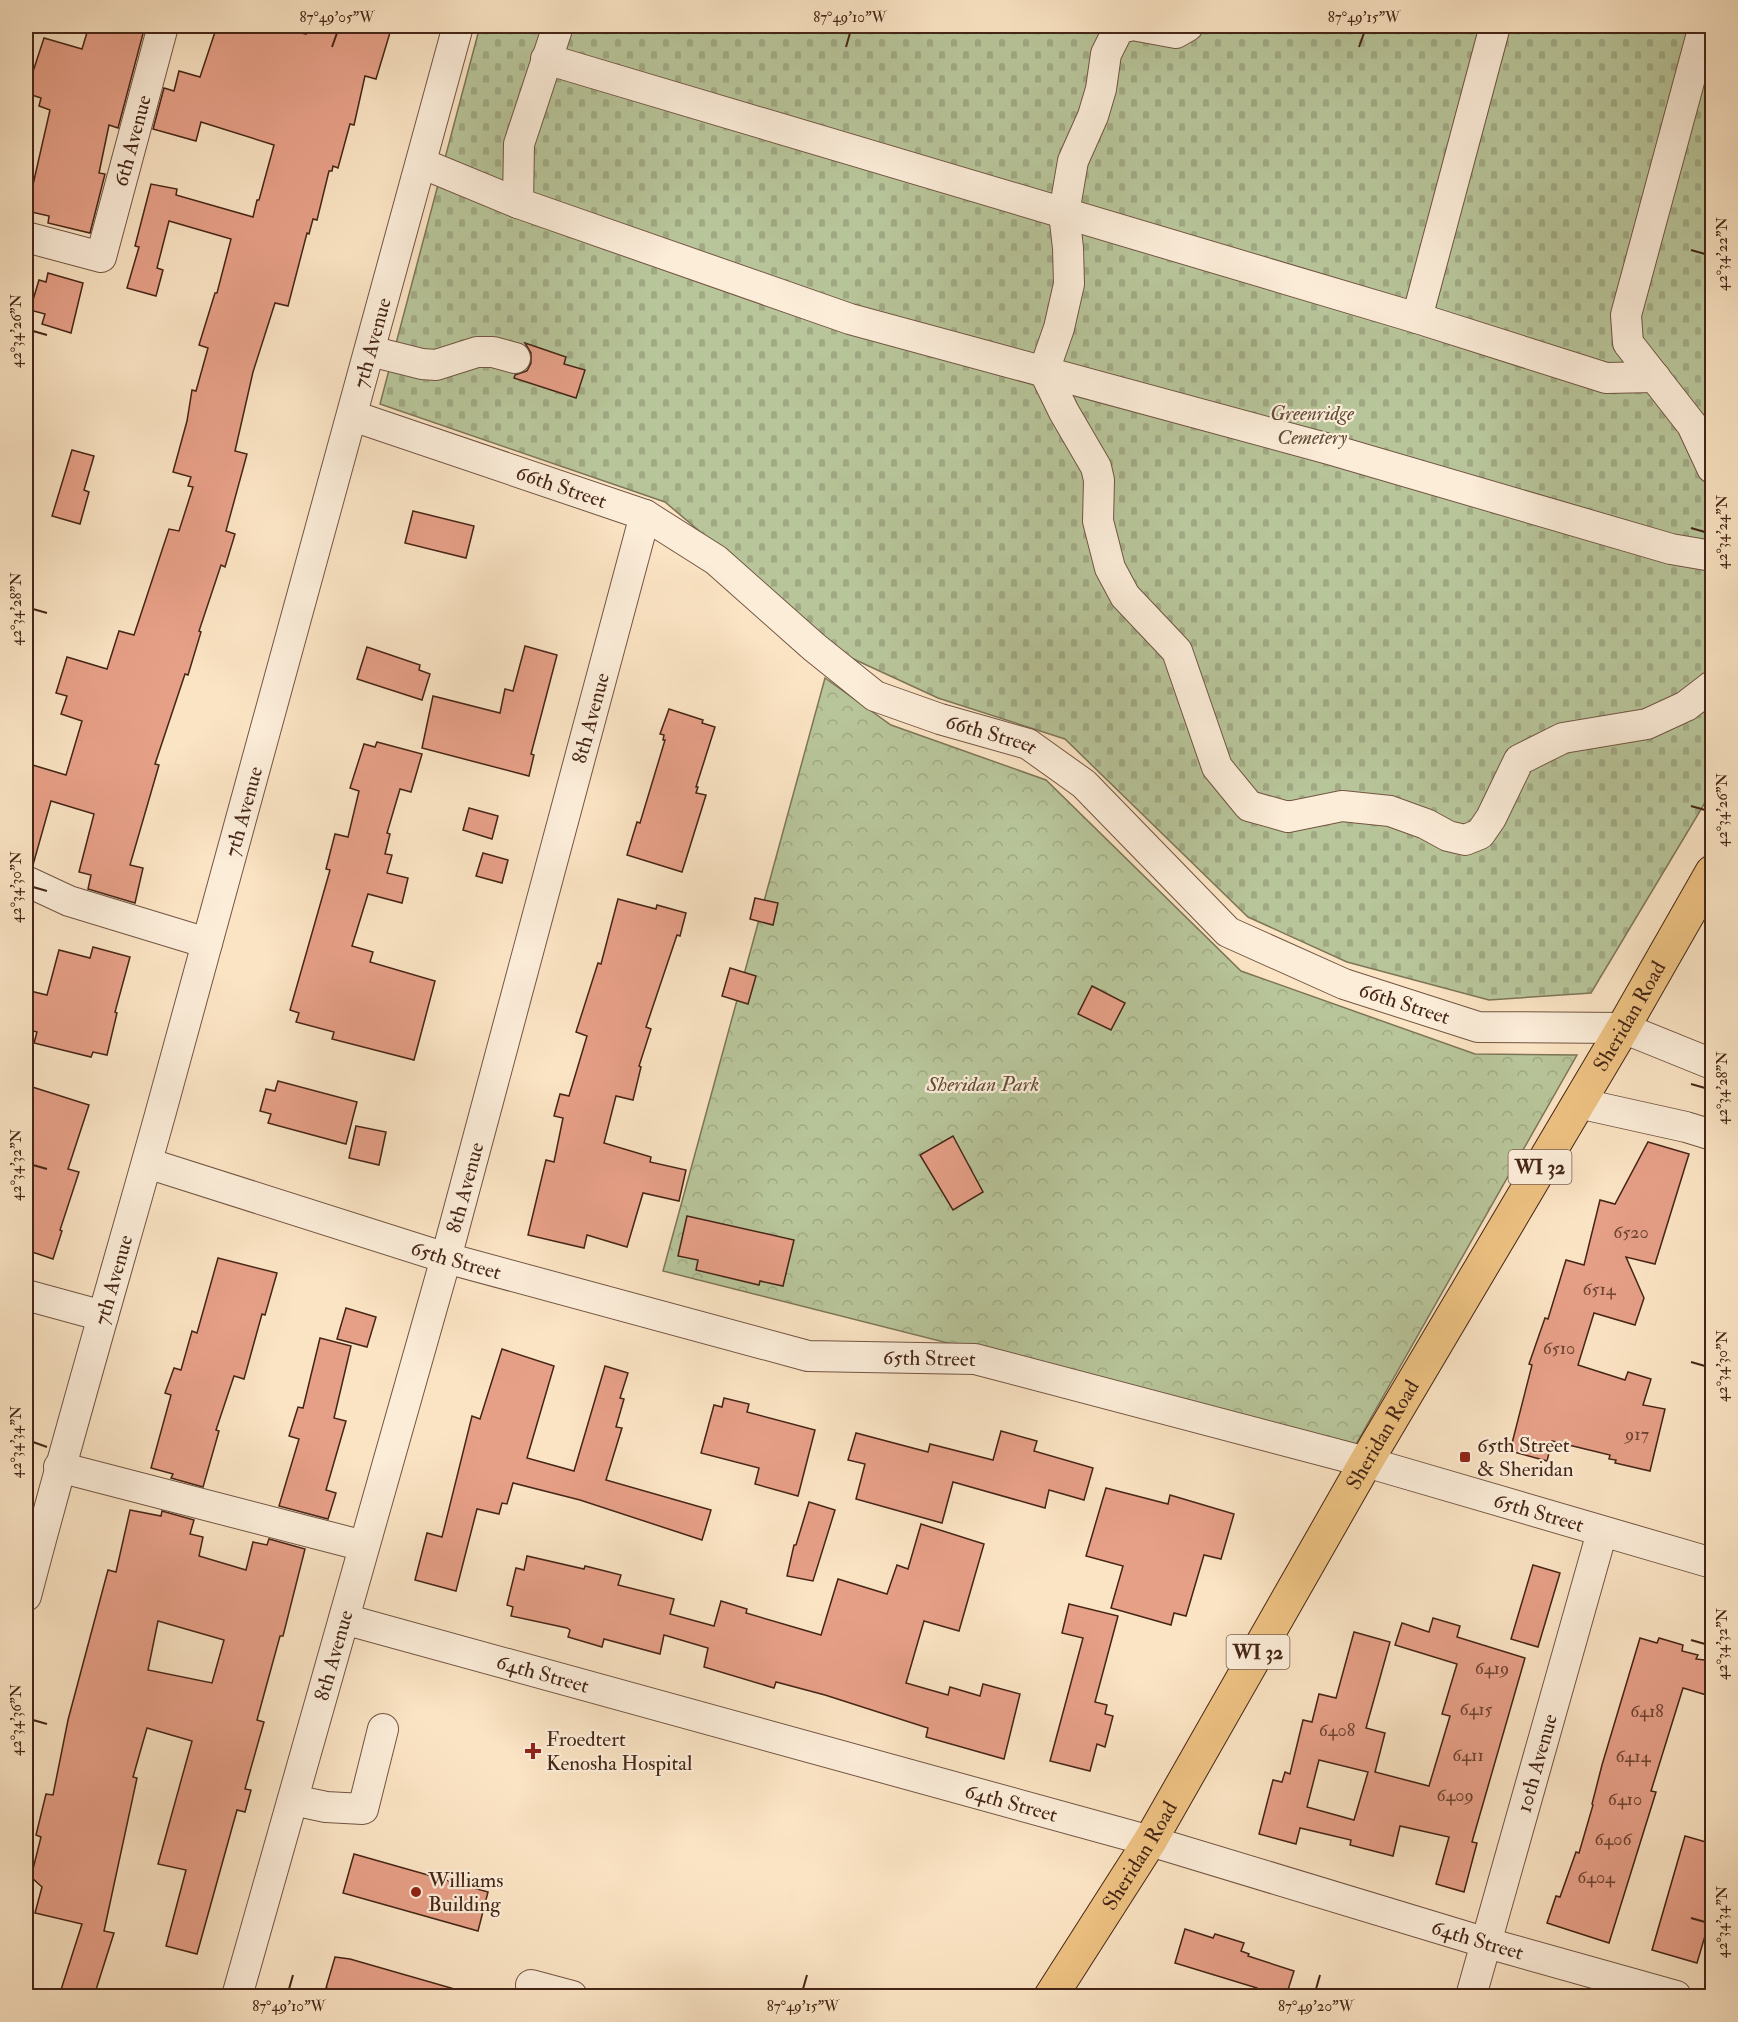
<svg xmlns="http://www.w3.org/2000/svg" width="1738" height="2022" viewBox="0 0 1738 2022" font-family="'IM FELL Double Pica',serif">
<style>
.cemetery{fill:url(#cemetery-stones);stroke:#7e7558;stroke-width:1.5}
.park{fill:url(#park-crowns);stroke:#7e7558;stroke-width:1.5}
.building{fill:#e7a088;stroke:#452516;stroke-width:1.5;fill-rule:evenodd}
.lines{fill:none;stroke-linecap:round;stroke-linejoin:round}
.minor-casing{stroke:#725542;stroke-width:32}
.major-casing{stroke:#452516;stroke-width:35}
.minor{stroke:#fcedd9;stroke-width:30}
.major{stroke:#eec282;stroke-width:33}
.ticks{fill:none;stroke:#452516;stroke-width:2}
.poi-dot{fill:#8f2418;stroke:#fcedd9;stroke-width:2}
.labels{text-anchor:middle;stroke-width:4.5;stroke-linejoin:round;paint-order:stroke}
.number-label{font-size:18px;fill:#6e4432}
.shield{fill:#fcedd9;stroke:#7c6150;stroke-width:1.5}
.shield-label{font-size:20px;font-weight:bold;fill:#452516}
.street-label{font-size:21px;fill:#452516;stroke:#fcedd9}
.park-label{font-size:21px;font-style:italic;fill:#624d37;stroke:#fcedd9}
.poi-label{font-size:21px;fill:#452516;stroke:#fcedd9;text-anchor:start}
.neatline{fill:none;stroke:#452516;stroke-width:2}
.ticks-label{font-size:15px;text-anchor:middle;fill:#452516}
</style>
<defs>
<pattern id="cemetery-stones" width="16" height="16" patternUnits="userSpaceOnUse" patternTransform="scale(1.5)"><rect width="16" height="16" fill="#b8c59a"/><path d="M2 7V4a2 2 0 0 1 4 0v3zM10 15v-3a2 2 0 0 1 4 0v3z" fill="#a0a984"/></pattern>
<pattern id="park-crowns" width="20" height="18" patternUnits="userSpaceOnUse" patternTransform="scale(1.5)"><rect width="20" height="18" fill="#b8c59a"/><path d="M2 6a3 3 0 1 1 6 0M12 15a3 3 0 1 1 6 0" fill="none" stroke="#a0a984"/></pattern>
</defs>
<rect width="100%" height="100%" fill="#fbe4c4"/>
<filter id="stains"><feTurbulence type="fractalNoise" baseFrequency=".00333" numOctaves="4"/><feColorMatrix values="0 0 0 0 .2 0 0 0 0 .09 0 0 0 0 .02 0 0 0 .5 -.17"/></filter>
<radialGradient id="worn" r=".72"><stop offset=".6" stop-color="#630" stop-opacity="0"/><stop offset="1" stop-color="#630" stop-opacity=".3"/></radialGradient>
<!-- cemetery -->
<polygon class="cemetery" points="480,26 1712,26 1712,791 1591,993 1489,1000 1347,962 1248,917 1065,739 938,698 847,656 665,502 380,404"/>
<!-- park -->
<polygon class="park" points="825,678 891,725 1046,780 1241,971 1475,1054 1577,1055 1355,1446 663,1271"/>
<!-- building -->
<g class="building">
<polygon points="89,26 145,26 118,128 109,125 99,173 105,174 90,233 48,223 49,216 27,211 50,110 39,106 41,98 26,93 44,38 82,49"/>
<polygon points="217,26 271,26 306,34 309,26 392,26 376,79 365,76 354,125 350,124 338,168 333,166 332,171 329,171 317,220 313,219 309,234 307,233 288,306 275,303 253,372 235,451 247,454 226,531 235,534 225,567 221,565 199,631 201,632 188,675 185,674 155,764 159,765 130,865 143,868 135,903 88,889 91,875 79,872 94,814 51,801 33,865 26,864 26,763 66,775 82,721 61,714 67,696 56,693 67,657 107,669 119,631 134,635 169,529 179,531 193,487 188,486 191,477 173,472 187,421 192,390 196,391 208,348 199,345 215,293 217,293 231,239 169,221 157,268 163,270 156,296 127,288 139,247 135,246 151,184 177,189 176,195 253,217 257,200 259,200 274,145 201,122 196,141 153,129 164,88 174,91 179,71 200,77"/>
<polygon points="48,273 83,283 71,333 42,324 45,314 30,310 39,280 46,282"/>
<polygon points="525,343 566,357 564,364 585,370 576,398 514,378 515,375 527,371 531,363 531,353"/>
<polygon points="72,450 94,456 84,490 89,492 80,524 52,516"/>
<polygon points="413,511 474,526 466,558 405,543"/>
<polygon points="525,646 557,655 531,754 534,755 529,776 422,748 433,696 500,713 505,689 513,691"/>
<polygon points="367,647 420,665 419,670 430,674 422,700 357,679"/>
<polygon points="669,709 703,720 702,723 715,727 696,787 698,787 696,793 706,795 682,872 627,855 637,822 640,823 665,740 663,740 664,735 660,734"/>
<polygon points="377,742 422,754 411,792 400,789 387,833 390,834 385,854 392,855 387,873 408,878 402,903 368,894 352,946 373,952 370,962 435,981 414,1060 332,1039 334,1032 296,1022 299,1013 290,1010 330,870 326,869 335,834 348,837 359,791 350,788 364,744 375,747"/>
<polygon points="469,808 498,816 492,839 463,830"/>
<polygon points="483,853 508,860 502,883 476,876"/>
<polygon points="755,898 778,903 773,925 750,919"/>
<polygon points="618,899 656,909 657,905 686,913 680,936 677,935 646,1027 651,1029 639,1066 641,1067 633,1100 616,1096 604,1143 651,1157 650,1162 686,1170 679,1201 643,1193 627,1247 587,1235 584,1248 528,1235 546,1160 554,1162 563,1118 554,1116 560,1094 569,1096 587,1036 576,1032 598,963 601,964"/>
<polygon points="93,947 130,957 115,1012 117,1013 107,1055 93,1052 91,1057 34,1043 37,1032 26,1029 26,990 47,995 59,950 90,958"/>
<polygon points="730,968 756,976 748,1004 722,996"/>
<polygon points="1092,986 1125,1003 1111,1030 1078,1014"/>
<polygon points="278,1081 357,1102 346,1144 268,1123 271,1114 260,1111 266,1089 275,1091"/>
<polygon points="26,1085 89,1105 68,1169 79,1172 60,1230 62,1231 53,1259 26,1250"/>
<polygon points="356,1126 386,1132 379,1165 349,1158"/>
<polygon points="953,1136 983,1192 953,1210 920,1155"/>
<polygon points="1648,1142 1689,1154 1655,1264 1626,1257 1644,1298 1635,1325 1594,1313 1578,1365 1625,1380 1628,1372 1651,1379 1643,1405 1665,1409 1650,1471 1615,1463 1616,1460 1609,1459 1610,1455 1552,1441 1547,1461 1510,1451 1532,1365 1529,1364 1545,1318 1548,1319 1566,1260 1584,1265 1600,1200 1615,1204"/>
<polygon points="687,1216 794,1240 783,1286 760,1281 759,1285 696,1270 698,1260 678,1256"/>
<polygon points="218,1258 277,1273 265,1315 262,1314 244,1379 234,1376 216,1430 219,1431 203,1487 171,1478 173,1474 151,1468 171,1395 165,1393 174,1368 181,1370 192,1331 197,1333"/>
<polygon points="346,1308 376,1317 367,1347 337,1339"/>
<polygon points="320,1338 351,1346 334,1418 346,1421 326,1490 336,1493 328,1519 279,1506 299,1439 289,1436 298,1407 303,1408"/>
<polygon points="502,1349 554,1366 527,1458 574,1471 605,1366 628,1373 620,1398 624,1399 616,1427 622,1428 606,1480 711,1510 702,1540 580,1500 513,1483 507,1504 502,1503 499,1514 477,1509 456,1591 415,1580 427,1533 442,1537 472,1416 480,1419"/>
<polygon points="724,1398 749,1404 747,1412 815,1430 798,1496 755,1484 759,1468 701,1453 714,1405 722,1407"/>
<polygon points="1001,1431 1037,1441 1034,1451 1093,1468 1084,1500 1049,1490 1045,1508 953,1482 942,1523 856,1499 865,1464 848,1460 856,1433 928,1452 930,1444 993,1460"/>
<polygon points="1106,1488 1168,1504 1170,1495 1234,1514 1221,1559 1204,1555 1186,1616 1174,1613 1171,1625 1111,1608 1123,1566 1086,1556"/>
<polygon points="809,1502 835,1510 813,1581 787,1576 794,1545 796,1545"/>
<path d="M130,1510L161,1516L162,1511L194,1520L190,1534L203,1537L199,1556L246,1570L253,1542L267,1545L269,1539L305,1549L283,1636H280L257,1720L264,1722L245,1789L251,1790L245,1812L237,1810L197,1954L166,1946L186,1870L158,1864L192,1741L147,1728L133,1777L137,1778L104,1931L114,1933L94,1996H59L82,1924L35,1913L42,1887L31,1877L41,1837L36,1835L46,1794L53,1795L68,1720L108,1570L116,1572ZM158,1621L224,1640L212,1683L148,1670Z"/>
<polygon points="921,1524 984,1544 959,1631 924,1621 906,1683 948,1695 950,1687 980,1696 983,1684 1020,1694 1004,1759 926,1737 928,1728 825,1695 776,1682 774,1688 704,1667 708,1648 664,1635 660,1654 604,1639 602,1647 568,1637 570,1630 567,1628 511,1616 513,1607 507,1605 516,1568 524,1570 527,1556 584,1569 585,1566 621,1575 618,1585 674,1599 670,1614 714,1626 721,1601 747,1609 746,1613 821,1635 838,1579 887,1594 897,1565 908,1569"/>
<polygon points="1533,1565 1560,1573 1538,1647 1511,1639"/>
<polygon points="1069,1604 1118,1616 1095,1702 1107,1705 1105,1714 1113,1716 1105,1747 1097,1744 1090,1771 1050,1761 1083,1638 1062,1633"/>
<path d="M1433,1618L1460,1626L1457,1637L1525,1658L1472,1842L1477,1843L1464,1892L1436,1884L1449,1837L1400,1826L1393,1856L1350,1845L1351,1840L1300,1828L1296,1844L1259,1834L1273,1780L1282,1782L1285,1772L1290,1774L1303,1720L1312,1722L1319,1694L1336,1698L1354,1632L1390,1642L1366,1728L1385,1733L1375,1772L1429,1786L1450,1716L1442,1714L1457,1664L1395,1645L1402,1623L1429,1632ZM1319,1760L1368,1772L1354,1820L1307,1807Z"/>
<polygon points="1640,1638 1657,1643 1659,1638 1683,1645 1682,1651 1698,1655 1696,1659 1713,1661 1713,1697 1683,1688 1651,1791 1656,1792 1609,1943 1547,1923 1556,1896 1560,1897 1576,1852 1579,1853 1593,1805 1592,1804 1602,1765"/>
<polygon points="1685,1836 1713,1844 1713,1909 1697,1963 1652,1950"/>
<polygon points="354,1854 488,1892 478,1931 343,1893"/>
<polygon points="1185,1929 1213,1938 1215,1934 1244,1943 1241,1951 1249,1954 1248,1956 1294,1971 1286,1996 1272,1996 1256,1992 1257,1988 1175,1963"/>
<polygon points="335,1957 350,1959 458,1990 457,1996 339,1996 340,1992 326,1988"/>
</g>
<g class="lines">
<!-- minor casing -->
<g class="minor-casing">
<g id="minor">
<polyline points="1129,26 1119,28 1106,54 1101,89 1093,116 1073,161 1064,213 1068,248 1069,284 1059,328 1044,371 1064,412 1096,467 1099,480 1098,521 1110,568 1125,596 1177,651 1217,767 1249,806 1288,817 1342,806 1390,811 1426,824 1448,836 1465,840 1480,834 1491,818 1519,760 1563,738 1647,724 1686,706 1712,686"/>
<polyline points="1138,26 1176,33 1188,26"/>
<polyline points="1704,26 1626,315 1628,343 1692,425 1712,468"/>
<polyline points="546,59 1417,318 1606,378 1655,377"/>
<polyline points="421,163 518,203 850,319 1329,449 1671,549 1712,556"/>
<polyline points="518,203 519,144 558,26"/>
<path id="s1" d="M26,237L101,257L163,26"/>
<polyline points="1417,318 1495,26"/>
<polyline points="370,351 422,364 436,365 477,352 493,352 515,358"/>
<path id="s2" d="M353,416L645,515L716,560L814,647L875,696L940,719L1028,744L1084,784L1228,932L1344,984L1478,1027L1623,1028L1712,1064"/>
<polyline points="26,881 69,901 207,943"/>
<polyline points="1578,1103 1686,1127 1712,1135"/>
<path id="s3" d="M147,1163L446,1258L808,1356L975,1359L1366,1462L1712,1563"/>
<polyline points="26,1295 103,1316"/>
<polyline points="59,1467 364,1546"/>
<path id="s4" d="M26,1596C68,1435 115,1276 160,1115C260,752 360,389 458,26"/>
<path id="s5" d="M344,1619L1150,1841L1487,1943L1676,1996"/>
<polyline points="293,1800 326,1807 363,1809 383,1729"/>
<polyline points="531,1985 572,1996"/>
<path id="s6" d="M237,1996L446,1258L645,515"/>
<path id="s7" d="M1471,1996L1602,1532"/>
</g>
</g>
<!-- major casing -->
<g class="major-casing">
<g id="major">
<path id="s8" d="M1051,1996L1150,1841L1366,1462L1623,1028L1712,872"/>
</g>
</g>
<!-- minor -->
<use href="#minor" class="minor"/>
<!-- major -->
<use href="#major" class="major"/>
</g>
<!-- ticks -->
<path class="ticks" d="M332,47L337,33M846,47L850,33M1359,47L1364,33M1691,250L1705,254M33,331L47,335M1691,528L1705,532M33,609L47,613M1691,806L1705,810M33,887L47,891M1691,1084L1705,1088M33,1165L47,1169M1691,1362L1705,1366M33,1442L47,1447M1691,1640L1705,1644M33,1720L47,1724M1691,1918L1705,1922M289,1989L293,1975M803,1989L807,1975M1316,1989L1320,1975"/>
<!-- markers -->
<g class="poi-dot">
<rect x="1459" y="1451" width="12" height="12" rx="3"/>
<path d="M530 1742h6v6h6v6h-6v6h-6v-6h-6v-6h6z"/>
<circle cx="416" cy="1892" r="6"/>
</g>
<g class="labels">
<!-- number labels -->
<g class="number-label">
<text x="1631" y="1238">6520</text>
<text x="1599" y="1295">6514</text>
<text x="1559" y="1354">6510</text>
<text x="1637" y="1440">917</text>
<text x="1492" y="1674">6419</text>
<text x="1476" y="1715">6415</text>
<text x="1647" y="1717">6418</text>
<text x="1337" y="1736">6408</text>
<text x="1468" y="1761">6411</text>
<text x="1633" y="1762">6414</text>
<text x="1455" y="1801">6409</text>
<text x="1625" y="1805">6410</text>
<text x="1613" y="1845">6406</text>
<text x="1596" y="1883">6404</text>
</g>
<!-- shield labels -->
<g class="shield">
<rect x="1508.5" y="1150" width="63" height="34" rx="4.5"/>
<rect x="1226.5" y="1635" width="63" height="34" rx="4.5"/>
</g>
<g class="shield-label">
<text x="1540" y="1174">WI 32</text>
<text x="1258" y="1659">WI 32</text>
</g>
<!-- street labels -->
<g class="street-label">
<text dy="7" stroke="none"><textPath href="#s1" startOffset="198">6th Avenue</textPath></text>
<text dy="7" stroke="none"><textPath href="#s4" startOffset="1300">7th Avenue</textPath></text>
<text dy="7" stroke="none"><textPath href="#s2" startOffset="220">66th Street</textPath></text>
<text dy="7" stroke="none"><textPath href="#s6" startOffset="1326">8th Avenue</textPath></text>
<text dy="7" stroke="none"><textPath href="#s2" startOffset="724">66th Street</textPath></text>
<text dy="7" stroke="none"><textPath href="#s4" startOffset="814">7th Avenue</textPath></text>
<text dy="7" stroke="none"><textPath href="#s2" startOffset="1228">66th Street</textPath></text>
<text dy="7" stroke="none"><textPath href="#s8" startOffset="1138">Sheridan Road</textPath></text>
<text dy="7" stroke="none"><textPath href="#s6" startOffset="840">8th Avenue</textPath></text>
<text dy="7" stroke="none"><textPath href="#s3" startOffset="324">65th Street</textPath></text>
<text dy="7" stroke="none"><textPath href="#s4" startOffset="328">7th Avenue</textPath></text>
<text dy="7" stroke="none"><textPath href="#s3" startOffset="810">65th Street</textPath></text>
<text dy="7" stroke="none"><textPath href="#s8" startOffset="652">Sheridan Road</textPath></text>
<text dy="7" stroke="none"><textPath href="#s3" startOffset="1440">65th Street</textPath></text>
<text dy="7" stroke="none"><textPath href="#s6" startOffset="354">8th Avenue</textPath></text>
<text dy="7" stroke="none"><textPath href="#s5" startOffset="206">64th Street</textPath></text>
<text dy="7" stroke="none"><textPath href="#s7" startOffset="242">10th Avenue</textPath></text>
<text dy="7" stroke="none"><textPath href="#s5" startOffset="692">64th Street</textPath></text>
<text dy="7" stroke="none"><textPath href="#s8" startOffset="166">Sheridan Road</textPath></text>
<text dy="7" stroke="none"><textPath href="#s5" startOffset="1178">64th Street</textPath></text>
</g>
<!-- park labels -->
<g class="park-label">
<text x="1312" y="420">Greenridge<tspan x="1312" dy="24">Cemetery</tspan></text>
<text x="983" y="1091">Sheridan Park</text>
</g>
<!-- poi labels -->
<g class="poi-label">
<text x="1477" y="1452">65th Street<tspan x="1477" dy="24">&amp; Sheridan</tspan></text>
<text x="546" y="1746">Froedtert<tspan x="546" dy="24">Kenosha Hospital</tspan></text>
<text x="428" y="1887">Williams<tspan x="428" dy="24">Building</tspan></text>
</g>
</g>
<!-- margin -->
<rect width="1738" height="2022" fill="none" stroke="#fbe4c4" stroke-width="66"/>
<rect x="33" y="33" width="1672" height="1956" class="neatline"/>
<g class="ticks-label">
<text x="337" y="22">87°49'05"W</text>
<text x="850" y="22">87°49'10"W</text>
<text x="1364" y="22">87°49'15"W</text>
<text transform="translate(1722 254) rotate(-90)" y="5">42°34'22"N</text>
<text transform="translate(16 331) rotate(-90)" y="5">42°34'26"N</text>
<text transform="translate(1722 532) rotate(-90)" y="5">42°34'24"N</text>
<text transform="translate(16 609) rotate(-90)" y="5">42°34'28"N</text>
<text transform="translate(1722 810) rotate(-90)" y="5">42°34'26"N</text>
<text transform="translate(16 887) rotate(-90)" y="5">42°34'30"N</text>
<text transform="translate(1722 1088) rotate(-90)" y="5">42°34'28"N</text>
<text transform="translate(16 1165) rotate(-90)" y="5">42°34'32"N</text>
<text transform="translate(1722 1366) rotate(-90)" y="5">42°34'30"N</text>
<text transform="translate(16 1442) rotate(-90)" y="5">42°34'34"N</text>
<text transform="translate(1722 1644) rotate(-90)" y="5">42°34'32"N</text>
<text transform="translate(16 1720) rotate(-90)" y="5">42°34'36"N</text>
<text transform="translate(1722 1922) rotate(-90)" y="5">42°34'34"N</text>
<text x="289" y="2011">87°49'10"W</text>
<text x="803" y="2011">87°49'15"W</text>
<text x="1316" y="2011">87°49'20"W</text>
</g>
<rect width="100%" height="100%" filter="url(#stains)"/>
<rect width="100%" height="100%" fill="url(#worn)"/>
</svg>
